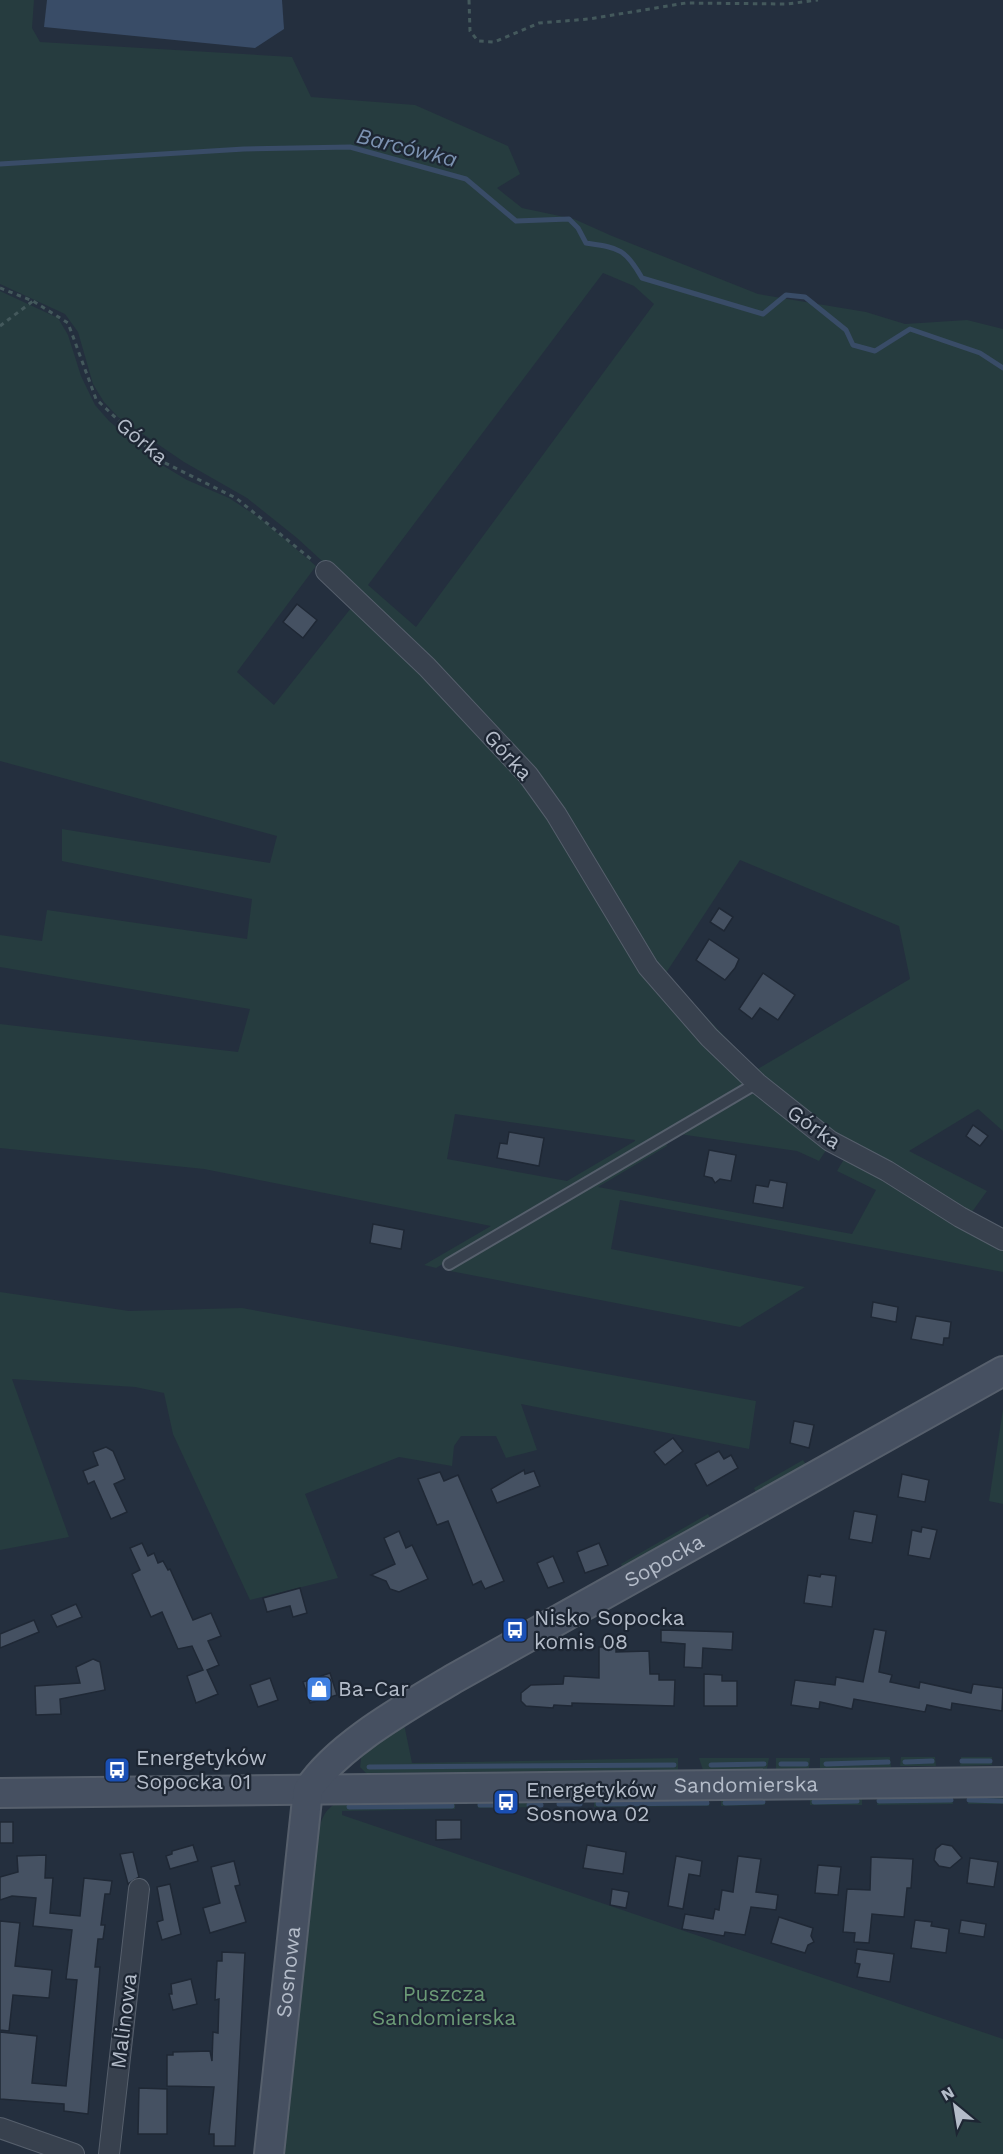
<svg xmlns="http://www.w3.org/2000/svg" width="1003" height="2154" viewBox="0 0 1003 2154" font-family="'Work Sans',sans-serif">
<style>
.green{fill:#263c3f;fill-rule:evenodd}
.water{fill:#394c67}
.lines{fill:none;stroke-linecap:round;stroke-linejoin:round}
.stream{stroke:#394c67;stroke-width:5}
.building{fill:#455162;stroke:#1f2835;stroke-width:1.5}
.lane-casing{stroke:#565f6c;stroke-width:14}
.street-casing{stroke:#565f6c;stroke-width:22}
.secondary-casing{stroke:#565f6c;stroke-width:32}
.path{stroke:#44595c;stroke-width:3;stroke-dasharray:4.5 4.5;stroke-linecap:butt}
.lane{stroke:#38414e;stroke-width:10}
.street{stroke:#38414e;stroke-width:20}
.secondary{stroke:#465061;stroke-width:28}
.labels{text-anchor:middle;stroke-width:4.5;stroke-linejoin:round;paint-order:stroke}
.street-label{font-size:21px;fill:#b4bcc9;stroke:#1d2633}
.poi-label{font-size:21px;fill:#b4bcc9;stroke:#1d2633;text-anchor:start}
.park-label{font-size:21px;fill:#6b9a76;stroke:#1d2633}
.water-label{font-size:22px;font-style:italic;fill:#7c92b1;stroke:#1d2633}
</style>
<rect width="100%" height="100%" fill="#242f3e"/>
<!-- green -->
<g class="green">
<path d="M0,0H34L32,28L40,42L292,57L311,97L415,105L508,146L520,174L497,188L522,208L574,219L612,236L758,294L866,312L905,324L967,320L1003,329V1131L978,1109L909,1151L987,1191L969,1216L824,1132L787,1103L774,1083L742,1063L675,995L681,990L756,1070L910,979L899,926L740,860L662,979L626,926L617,927L656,989L747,1081L739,1089L436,1268L424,1265L491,1226L204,1169L0,1148V1024L238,1052L250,1009L0,967V935L42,941L47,910L247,939L252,899L62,861V829L270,863L277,836L0,761V291L58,318L68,335L81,376L95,405L109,421L157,462L187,480L229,498L261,519L316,566L237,672L274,705L355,603C431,675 512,750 567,840L574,834L524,763L392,625L297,538L247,498L184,462L118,417L104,402L93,384L78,332L65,314L0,284ZM603,273L634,286L654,304L416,627L368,585ZM455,1114L635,1140V1141L567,1181L447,1159Z"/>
<polygon points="756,1092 830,1144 819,1161 797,1151 679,1134"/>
<polygon points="666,1142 667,1146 598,1187 852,1234 876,1190 837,1171 847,1154 1003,1245 1003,1272 620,1200 611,1249 805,1287 740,1327 445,1270"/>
<polygon points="0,1292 129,1311 242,1308 756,1401 749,1449 521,1404 537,1450 506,1458 496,1436 461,1436 454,1446 452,1466 399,1457 305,1494 338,1578 250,1600 173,1434 164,1393 135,1387 12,1379 69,1537 0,1550"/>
<polygon points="1003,1409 1003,1504 989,1501"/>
<polygon points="803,1460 807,1466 757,1494 754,1488"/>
<polygon points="708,1514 711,1519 623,1568 621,1564"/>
<polygon points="404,1724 412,1763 678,1758 678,1770 366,1773 360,1767 362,1751"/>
<polygon points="890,1757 891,1767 820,1769 820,1758"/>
<polygon points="901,1757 935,1757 936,1766 900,1766"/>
<polygon points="961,1757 992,1757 992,1765 960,1766"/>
<polygon points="699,1758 769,1758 767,1769 703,1770"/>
<polygon points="776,1758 810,1758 809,1768 776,1769"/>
<polygon points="967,1794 1003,1794 1003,1804 968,1804"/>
<polygon points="952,1795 953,1804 877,1805 878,1796"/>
<rect x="810" y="1796" width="52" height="9"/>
<polygon points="709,1797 709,1806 594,1807 594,1799"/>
<polygon points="721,1797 765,1797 765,1805 721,1806"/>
<polygon points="542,1800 542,1807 478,1808 477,1801"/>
<path d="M455,1801V1809L342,1811V1815L1003,2039V2154H279L317,1836C321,1822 323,1810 337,1803Z"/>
</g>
<!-- water -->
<polygon class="water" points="47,0 282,0 284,29 255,48 44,27"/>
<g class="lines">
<!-- stream -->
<g class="stream">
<path d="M0,164L244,149L350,147L466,179L516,221L569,219L578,228L586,243C619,248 625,248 642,278L763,314L786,295L805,297L846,330L853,345L875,351L910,329L980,353L1003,368"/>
<polyline points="962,1761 990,1761"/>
<polyline points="905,1762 932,1761"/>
<polyline points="781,1764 806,1764"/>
<polyline points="826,1764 888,1762"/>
<polyline points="711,1765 764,1764"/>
<polyline points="369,1767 674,1765"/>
<polyline points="969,1800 1002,1801"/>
<polyline points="879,1801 951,1800"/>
<polyline points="814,1802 857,1801"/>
<polyline points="725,1803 763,1802"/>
<polyline points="559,1804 580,1804"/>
<polyline points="598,1804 707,1803"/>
<polyline points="480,1805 512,1805"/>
<polyline points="529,1805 541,1805"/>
<polyline points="349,1807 452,1806"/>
</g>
</g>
<!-- building -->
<g class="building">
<polygon points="297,604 317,620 303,638 283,622"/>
<polygon points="719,908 733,917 724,931 710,922"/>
<polygon points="709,939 739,959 735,968 725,980 696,960"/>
<polygon points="763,973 795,995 778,1020 760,1008 752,1019 739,1009"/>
<polygon points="973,1125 988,1136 980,1146 966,1136"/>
<polygon points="509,1132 544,1138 539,1166 497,1158 500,1143 507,1144"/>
<polygon points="709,1150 736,1155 731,1181 720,1179 715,1183 712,1178 704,1176"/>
<polygon points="770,1180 787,1183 783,1208 753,1203 756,1185 768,1187"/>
<polygon points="373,1224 404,1230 401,1249 370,1243"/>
<polygon points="873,1302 898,1307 896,1322 871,1317"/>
<polygon points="916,1316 951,1322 949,1338 944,1338 943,1345 911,1339"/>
<polygon points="794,1421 814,1425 809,1448 790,1443"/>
<polygon points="673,1438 683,1451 665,1465 654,1452"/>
<polygon points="106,1447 113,1451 125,1479 114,1484 127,1512 111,1519 94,1481 88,1484 83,1471 98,1465 93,1452"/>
<polygon points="719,1451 724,1459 731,1455 738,1468 707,1486 695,1464"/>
<polygon points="524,1470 525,1474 534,1471 540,1486 497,1503 491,1489"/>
<polygon points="440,1472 444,1481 458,1475 504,1581 485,1589 481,1581 473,1585 448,1521 437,1525 418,1479"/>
<polygon points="902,1474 929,1480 925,1502 898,1497"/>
<polygon points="854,1511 877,1515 872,1543 849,1539"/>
<polygon points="922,1527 937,1530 930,1559 908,1555 912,1530 921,1532"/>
<polygon points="399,1531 406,1548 412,1545 428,1579 399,1592 390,1589 386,1581 371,1575 395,1564 384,1538"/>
<polygon points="142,1543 148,1556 154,1553 158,1563 163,1561 168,1570 170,1569 193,1620 211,1613 221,1636 208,1641 219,1665 207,1670 218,1694 196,1703 187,1676 203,1670 192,1646 178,1649 162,1612 151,1617 132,1574 140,1570 130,1548"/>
<polygon points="599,1543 608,1565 585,1573 577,1552"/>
<polygon points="553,1556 564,1582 548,1588 537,1563"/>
<polygon points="821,1574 836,1576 832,1607 804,1603 808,1575 820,1577"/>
<polygon points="300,1588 307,1613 293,1617 290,1606 267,1612 263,1598"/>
<polygon points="76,1604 82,1617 57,1627 51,1615"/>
<polygon points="34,1620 39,1632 0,1648 0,1634"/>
<polygon points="874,1629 886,1631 879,1672 892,1675 890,1682 919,1688 920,1682 971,1693 973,1684 1003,1688 1002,1711 952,1703 951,1710 927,1705 925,1712 854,1699 852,1709 820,1702 819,1709 791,1705 795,1680 835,1685 836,1677 863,1682"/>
<polygon points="661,1630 733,1632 732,1650 703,1648 702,1668 684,1667 685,1644 661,1642"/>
<polygon points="599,1647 616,1647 616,1652 649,1651 650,1674 659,1674 659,1680 675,1680 674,1706 572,1703 572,1706 554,1705 553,1708 526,1706 521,1701 521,1693 531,1685 563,1684 564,1676 599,1678"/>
<polygon points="93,1659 100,1662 105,1690 60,1699 61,1714 36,1715 35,1686 80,1683 76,1667"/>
<polygon points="330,1673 337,1695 310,1703 303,1682"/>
<polygon points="704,1674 722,1675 722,1681 737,1681 737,1706 704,1706"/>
<polygon points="270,1678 278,1700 258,1707 250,1685"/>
<polygon points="436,1820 461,1820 461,1839 436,1840"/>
<rect x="0" y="1822" width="13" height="21"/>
<polygon points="942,1844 952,1846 962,1858 950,1868 939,1866 934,1860 936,1849"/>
<polygon points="193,1845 198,1861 170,1869 166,1856 172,1854 172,1851"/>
<polygon points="587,1845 626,1852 623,1874 583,1868"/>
<polygon points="133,1852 139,1877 128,1884 120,1854"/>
<polygon points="46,1855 45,1878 53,1878 50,1913 80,1916 84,1878 112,1881 110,1894 105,1894 101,1925 105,1925 103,1939 98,1939 95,1967 100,1967 88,2114 64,2111 64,2104 0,2099 0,2032 37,2036 32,2083 66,2086 77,1980 66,1979 72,1930 33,1926 36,1898 12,1896 0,1900 0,1877 18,1872 17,1856"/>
<polygon points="676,1856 702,1861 700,1876 689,1874 683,1909 668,1906"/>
<polygon points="738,1856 761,1859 756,1892 778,1895 776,1910 751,1907 745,1935 725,1932 724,1936 682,1929 685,1914 713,1919 715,1909 719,1910 722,1890 733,1892"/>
<polygon points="871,1857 913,1859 911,1888 907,1888 904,1917 872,1914 869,1943 854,1942 855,1933 843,1932 847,1889 870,1890"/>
<polygon points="970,1858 998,1862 994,1887 967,1883"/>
<polygon points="234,1861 240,1885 235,1886 246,1922 210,1933 203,1908 220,1903 211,1867"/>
<polygon points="818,1865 841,1867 838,1895 815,1893"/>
<polygon points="170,1884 181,1934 162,1940 157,1922 163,1920 157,1887"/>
<polygon points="612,1889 629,1892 626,1908 610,1905"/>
<polygon points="779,1917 813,1928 811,1936 814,1942 808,1945 805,1953 771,1943"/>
<polygon points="915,1920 932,1922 931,1926 949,1929 946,1953 911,1948"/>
<polygon points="961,1920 986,1924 984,1937 959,1933"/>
<polygon points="0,1921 20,1923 15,1966 52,1970 49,1998 13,1995 9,2031 0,2030"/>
<polygon points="857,1949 894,1954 890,1982 857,1977 860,1964 855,1963"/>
<polygon points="222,1952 245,1953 235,2146 214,2146 214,2134 209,2134 214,2087 167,2086 167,2055 173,2055 173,2052 210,2051 212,2061 213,2032 218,2033 219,1999 215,2000 217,1961 222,1961"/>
<polygon points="191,1979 197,2004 173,2010 169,1994 172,1994 171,1984"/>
<polygon points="139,2088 167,2089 167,2134 138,2134"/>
</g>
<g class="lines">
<!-- lane casing -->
<g class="lane-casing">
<polyline id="lane" points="449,1264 757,1083"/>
</g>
<!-- street casing -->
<g class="street-casing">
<g id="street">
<polyline points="326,571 427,667 528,775 556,814 648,967 709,1037 757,1083 830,1141 887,1171 960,1217 1003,1240"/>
<polyline points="0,2128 74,2154"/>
<polyline points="109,2154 139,1889"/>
</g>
</g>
<!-- secondary casing -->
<g class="secondary-casing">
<g id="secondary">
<path id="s1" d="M0,1793L1003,1782"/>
<path id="s2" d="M269,2154L308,1790C337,1745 407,1707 453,1679L1003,1371"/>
</g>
</g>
<!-- path -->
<g class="path">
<polyline points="469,0 470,31 478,41 494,42 539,23 589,19 686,3 787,4 818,0"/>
<polyline points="0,288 33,301 68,323 96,399 161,461 236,498 312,560"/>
<polyline points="0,326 33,301"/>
</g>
<!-- lane -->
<use href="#lane" class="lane"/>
<!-- street -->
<use href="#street" class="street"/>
<!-- secondary -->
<use href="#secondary" class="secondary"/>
</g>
<!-- icons -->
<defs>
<g id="bus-square" transform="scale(1.35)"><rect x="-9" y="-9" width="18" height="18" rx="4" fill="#1a4fb4" stroke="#1d2633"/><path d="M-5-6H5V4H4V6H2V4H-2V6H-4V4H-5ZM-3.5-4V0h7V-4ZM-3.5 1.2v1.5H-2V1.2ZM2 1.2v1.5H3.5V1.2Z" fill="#fff"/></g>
<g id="shop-square" transform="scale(1.35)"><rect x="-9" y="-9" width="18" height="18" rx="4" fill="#3f7fe0" stroke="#1d2633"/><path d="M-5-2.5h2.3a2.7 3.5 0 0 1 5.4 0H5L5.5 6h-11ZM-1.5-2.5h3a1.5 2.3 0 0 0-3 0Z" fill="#fff"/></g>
</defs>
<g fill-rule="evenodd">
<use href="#bus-square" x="515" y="1630"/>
<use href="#shop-square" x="319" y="1689"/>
<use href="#bus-square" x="117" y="1770"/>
<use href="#bus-square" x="506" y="1802"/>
</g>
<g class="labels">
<!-- street labels -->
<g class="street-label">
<text transform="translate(142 441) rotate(40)" y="7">Górka</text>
<text transform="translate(508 755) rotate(48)" y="7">Górka</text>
<text transform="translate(814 1127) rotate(35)" y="7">Górka</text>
<text dy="7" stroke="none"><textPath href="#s2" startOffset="792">Sopocka</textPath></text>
<text dy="7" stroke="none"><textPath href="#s1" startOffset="746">Sandomierska</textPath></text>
<text dy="7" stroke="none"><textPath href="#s2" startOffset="183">Sosnowa</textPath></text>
<text transform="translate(124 2021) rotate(-83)" y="7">Malinowa</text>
</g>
<!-- poi labels -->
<g class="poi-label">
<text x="534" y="1625">Nisko Sopocka<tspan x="534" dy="24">komis 08</tspan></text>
<text x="338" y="1696">Ba-Car</text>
<text x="136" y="1765">Energetyków<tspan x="136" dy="24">Sopocka 01</tspan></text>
<text x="526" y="1797">Energetyków<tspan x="526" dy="24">Sosnowa 02</tspan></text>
</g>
<!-- park labels -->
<g class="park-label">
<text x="444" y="2001">Puszcza<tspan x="444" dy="24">Sandomierska</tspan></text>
</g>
<!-- water labels -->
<g class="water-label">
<text transform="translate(407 147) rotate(14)" y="8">Barcówka</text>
</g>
</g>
<!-- north arrow -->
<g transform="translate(955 2106) rotate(330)" stroke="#1d2633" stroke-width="4.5" paint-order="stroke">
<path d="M0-4.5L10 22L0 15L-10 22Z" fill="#b4bcc9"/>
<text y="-9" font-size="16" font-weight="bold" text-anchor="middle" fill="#b4bcc9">N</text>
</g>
</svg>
